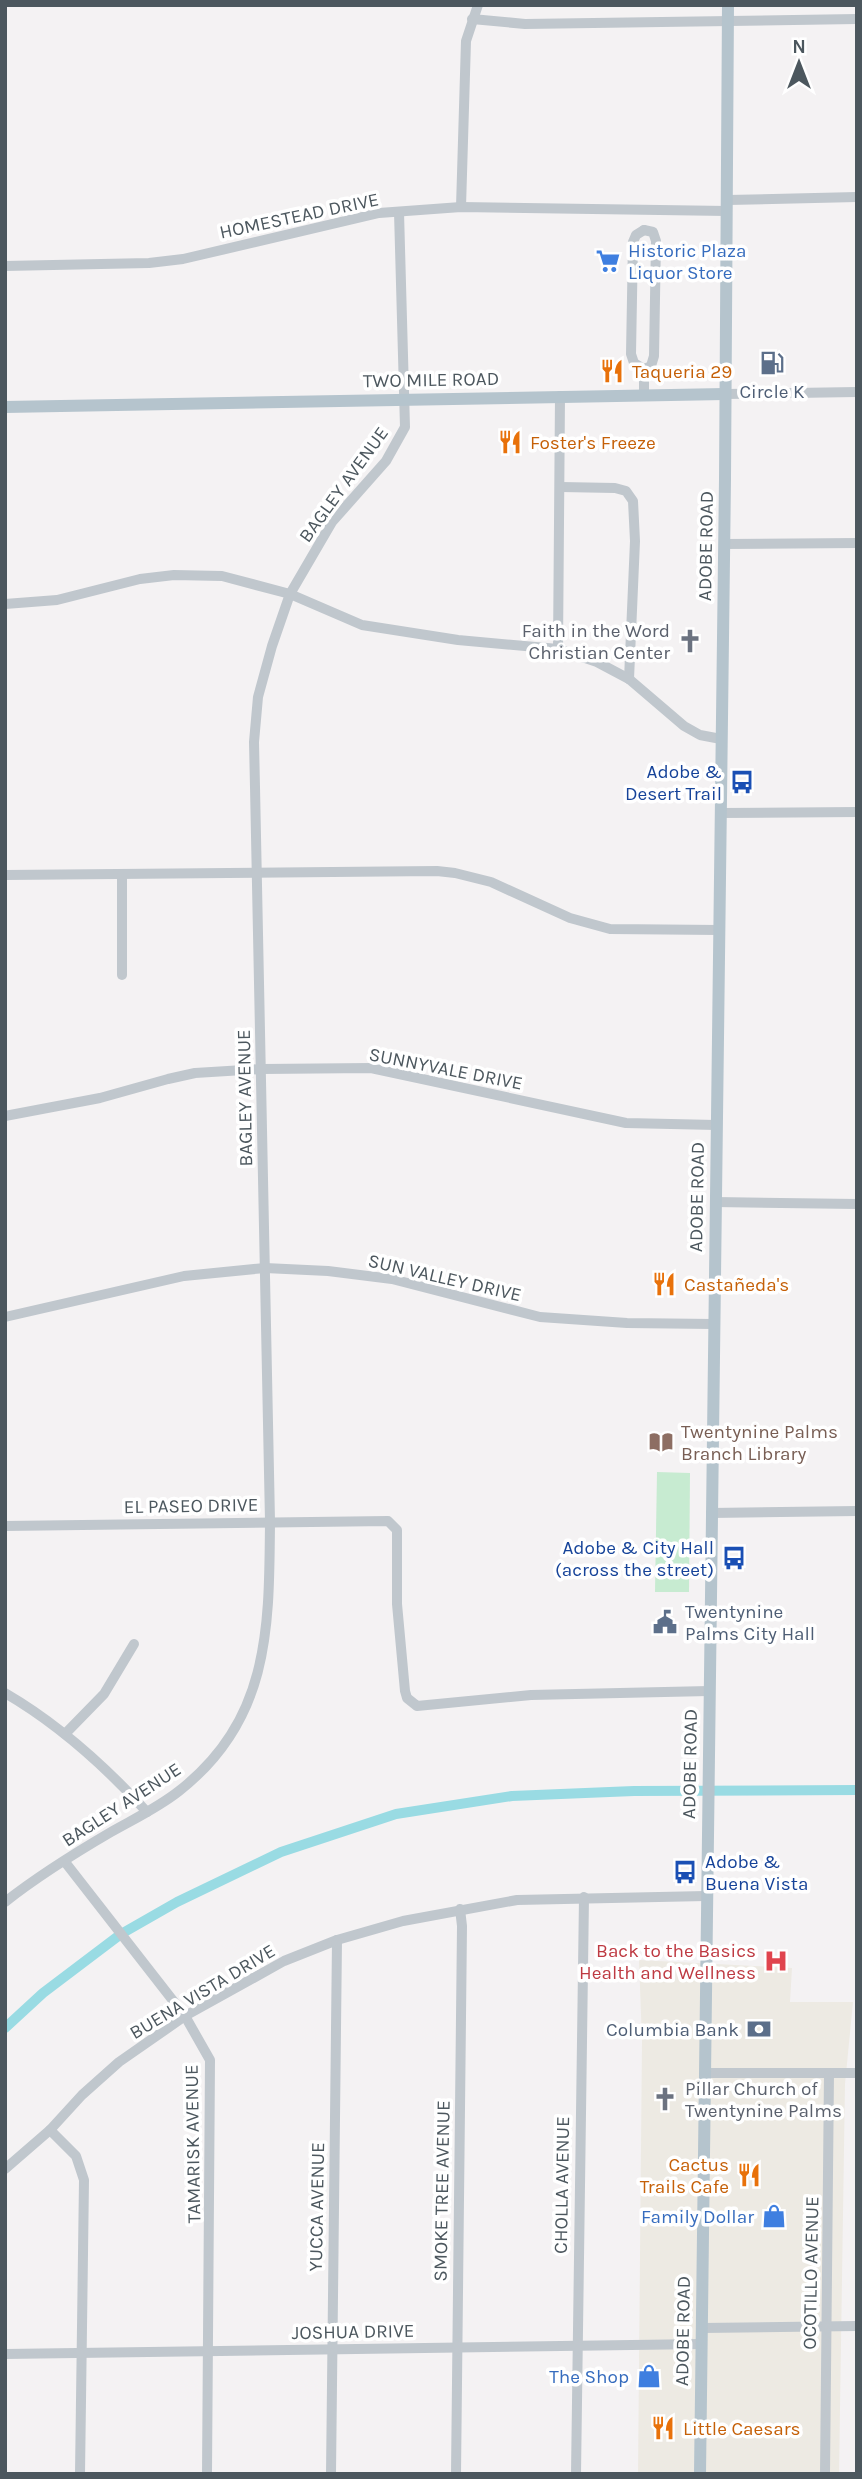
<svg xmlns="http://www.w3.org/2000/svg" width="862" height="2479" viewBox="0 0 862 2479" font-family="Karla,sans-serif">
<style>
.commercial{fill:#edeae3}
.green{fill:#c7ebd1}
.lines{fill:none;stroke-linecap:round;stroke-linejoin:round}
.canal{stroke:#99dbe3;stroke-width:10}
.minor{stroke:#c0c7cd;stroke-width:10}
.major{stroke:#b5c4cd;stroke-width:12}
.labels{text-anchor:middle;stroke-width:7;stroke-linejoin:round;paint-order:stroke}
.street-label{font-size:19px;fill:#4c575e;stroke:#fff}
.shop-label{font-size:19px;fill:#366cbe;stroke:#fff;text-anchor:end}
.food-label{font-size:19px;fill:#c56008;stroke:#fff;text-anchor:start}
.service-label{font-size:19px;fill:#4e5e75;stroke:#fff}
.worship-label{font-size:19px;fill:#5b616d;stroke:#fff;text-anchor:end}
.transit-label{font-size:19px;fill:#164399;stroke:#fff;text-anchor:end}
.education-label{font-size:19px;fill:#785e54;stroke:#fff;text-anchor:start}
.health-label{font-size:19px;fill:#be3a42;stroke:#fff;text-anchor:end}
</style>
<rect width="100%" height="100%" fill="#f4f2f3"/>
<!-- commercial -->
<polygon class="commercial" points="639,1960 792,1968 790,2002 853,2002 845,2084 839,2474 638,2474 642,2041"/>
<!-- green -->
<polygon class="green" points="657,1472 690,1473 689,1592 655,1592"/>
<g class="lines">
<!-- canal -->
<polyline class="canal" points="5,2028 43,1993 121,1934 177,1902 281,1852 396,1814 512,1796 634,1791 857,1790"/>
<!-- minor -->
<g class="minor">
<polyline points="472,19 525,24 857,19"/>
<polyline points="728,200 857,197"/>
<polyline points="461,207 466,41 478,5"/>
<polyline points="5,266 149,263 183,259 379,213 461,207 727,211"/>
<polyline points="644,369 651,366 654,356 656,241 653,232 644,230"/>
<polyline points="644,369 634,363 631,354 633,242 636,235 644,230"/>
<polyline points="644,394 644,369"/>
<polyline points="725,394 857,392"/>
<polyline points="561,487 615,488 626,491 633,501 635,541 629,679"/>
<polyline points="724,544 857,543"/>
<polyline points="5,604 57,600 140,579 174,575 222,576 290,594 362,625 458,640 558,649 597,662 629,679 684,726 700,735 721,739"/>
<polyline points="558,649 560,396"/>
<polyline points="720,813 857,812"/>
<polyline points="5,875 437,871 455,873 491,882 570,918 610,929 719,930"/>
<polyline points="122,875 122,975"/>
<polyline points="5,1116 100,1098 168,1079 195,1073 262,1069 371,1068 626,1123 716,1125"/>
<polyline points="715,1202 857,1204"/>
<polyline points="5,1317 184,1276 265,1268 328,1271 392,1279 540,1317 627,1323 713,1324"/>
<polyline points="711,1513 857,1511"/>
<polyline points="5,1526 388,1521 397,1530 397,1604 405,1691 407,1698 417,1706 531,1695 709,1691"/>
<path d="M5,1693C60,1725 105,1766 147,1812"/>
<polyline points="65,1734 104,1694 134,1644"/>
<polyline points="65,1862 185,2016 210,2060 207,2474"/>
<path d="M5,1902C38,1876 75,1853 111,1832C134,1819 159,1807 179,1791C271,1719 269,1626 270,1521L255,787L254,742L258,697L272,646L290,594L332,522L386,461L405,427L399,212"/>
<polyline points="705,2073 857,2073"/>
<polyline points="50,2130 76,2156 84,2180 80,2474"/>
<polyline points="5,2169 50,2130 82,2095 119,2062 185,2016 284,1961 337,1940 403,1921 517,1900 706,1896"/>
<polyline points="702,2328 857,2326"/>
<polyline points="5,2354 702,2344"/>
<polyline points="331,2474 337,1940"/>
<polyline points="456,2474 462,1926 460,1909"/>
<polyline points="576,2474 584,1897"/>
<polyline points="825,2474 829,2073"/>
</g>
<!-- major -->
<g class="major">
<polyline points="5,407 725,394"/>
<polyline points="700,2474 725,479 728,5"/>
</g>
</g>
<!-- icons -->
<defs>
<g id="supermarket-bare" transform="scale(1.89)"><path d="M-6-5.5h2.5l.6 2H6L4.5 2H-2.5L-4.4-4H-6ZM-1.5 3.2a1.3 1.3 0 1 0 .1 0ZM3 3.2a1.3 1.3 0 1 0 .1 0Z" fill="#3f7fe0" stroke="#fff" stroke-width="2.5" paint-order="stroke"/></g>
<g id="fuel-bare" transform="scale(1.89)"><path d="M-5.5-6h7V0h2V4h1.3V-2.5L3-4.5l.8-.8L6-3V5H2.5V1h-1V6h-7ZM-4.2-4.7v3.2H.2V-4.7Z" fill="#5c6f8a" stroke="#fff" stroke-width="2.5" paint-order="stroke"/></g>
<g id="restaurant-bare" transform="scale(1.89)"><path d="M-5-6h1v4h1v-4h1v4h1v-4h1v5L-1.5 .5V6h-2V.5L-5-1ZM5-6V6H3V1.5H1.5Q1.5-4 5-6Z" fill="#e8710a" stroke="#fff" stroke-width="2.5" paint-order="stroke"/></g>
<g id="church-bare" transform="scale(1.89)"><path d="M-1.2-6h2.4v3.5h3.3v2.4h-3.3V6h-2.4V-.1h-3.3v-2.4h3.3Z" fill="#6b7280" stroke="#fff" stroke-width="2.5" paint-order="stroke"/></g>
<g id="bus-bare" transform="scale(1.89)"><path d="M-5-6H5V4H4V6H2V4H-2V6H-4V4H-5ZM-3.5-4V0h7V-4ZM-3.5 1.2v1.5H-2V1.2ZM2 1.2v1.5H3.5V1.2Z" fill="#1a4fb4" stroke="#fff" stroke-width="2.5" paint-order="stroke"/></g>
<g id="library-bare" transform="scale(1.89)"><path d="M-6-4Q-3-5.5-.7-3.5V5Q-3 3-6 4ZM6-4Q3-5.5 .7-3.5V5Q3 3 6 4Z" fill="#8d6e63" stroke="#fff" stroke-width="2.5" paint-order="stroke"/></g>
<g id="civic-bare" transform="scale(1.89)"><path d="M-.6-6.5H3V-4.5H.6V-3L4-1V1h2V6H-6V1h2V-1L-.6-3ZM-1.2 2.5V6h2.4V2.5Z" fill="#5c6f8a" stroke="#fff" stroke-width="2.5" paint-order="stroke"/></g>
<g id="hospital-bare" transform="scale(1.89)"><path d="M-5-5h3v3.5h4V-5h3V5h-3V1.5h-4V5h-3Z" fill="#e0444e" stroke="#fff" stroke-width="2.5" paint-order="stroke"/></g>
<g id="bank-bare" transform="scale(1.89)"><path d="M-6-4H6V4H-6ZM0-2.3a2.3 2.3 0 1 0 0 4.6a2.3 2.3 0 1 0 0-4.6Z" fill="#5c6f8a" stroke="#fff" stroke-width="2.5" paint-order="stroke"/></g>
<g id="shop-bare" transform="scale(1.89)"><path d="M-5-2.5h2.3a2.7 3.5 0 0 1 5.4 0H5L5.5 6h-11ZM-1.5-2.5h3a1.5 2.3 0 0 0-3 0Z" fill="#3f7fe0" stroke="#fff" stroke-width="2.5" paint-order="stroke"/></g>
</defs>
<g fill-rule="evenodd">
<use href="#supermarket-bare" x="608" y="261"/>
<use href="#fuel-bare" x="772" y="363"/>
<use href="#restaurant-bare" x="612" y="371"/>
<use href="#restaurant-bare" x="510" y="442"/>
<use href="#church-bare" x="690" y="641"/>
<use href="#bus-bare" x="742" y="782"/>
<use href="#restaurant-bare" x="664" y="1284"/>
<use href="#library-bare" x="661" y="1442"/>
<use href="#bus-bare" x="734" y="1558"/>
<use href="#civic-bare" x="665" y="1622"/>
<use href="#bus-bare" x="685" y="1872"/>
<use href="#hospital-bare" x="776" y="1961"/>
<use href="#bank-bare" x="759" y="2029"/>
<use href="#church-bare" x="665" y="2099"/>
<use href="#restaurant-bare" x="749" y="2175"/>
<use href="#shop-bare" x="774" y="2216"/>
<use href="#shop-bare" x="649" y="2376"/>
<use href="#restaurant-bare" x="663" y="2428"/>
</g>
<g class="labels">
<!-- street labels -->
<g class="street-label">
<text transform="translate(299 215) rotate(-12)" y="7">HOMESTEAD DRIVE</text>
<text transform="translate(431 379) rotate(-1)" y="7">TWO MILE ROAD</text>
<text transform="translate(343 484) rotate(-54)" y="7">BAGLEY AVENUE</text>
<text transform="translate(705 546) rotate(-89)" y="7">ADOBE ROAD</text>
<text transform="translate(446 1068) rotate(11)" y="7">SUNNYVALE DRIVE</text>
<text transform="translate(244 1098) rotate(-91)" y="7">BAGLEY AVENUE</text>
<text transform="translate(696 1197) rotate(-89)" y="7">ADOBE ROAD</text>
<text transform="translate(445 1277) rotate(13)" y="7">SUN VALLEY DRIVE</text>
<text transform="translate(191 1505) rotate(-1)" y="7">EL PASEO DRIVE</text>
<text transform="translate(689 1764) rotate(-89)" y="7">ADOBE ROAD</text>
<text transform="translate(121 1804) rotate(-33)" y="7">BAGLEY AVENUE</text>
<text transform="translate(202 1991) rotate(-31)" y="7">BUENA VISTA DRIVE</text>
<text transform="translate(192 2144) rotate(-91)" y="7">TAMARISK AVENUE</text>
<text transform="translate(561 2185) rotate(-89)" y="7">CHOLLA AVENUE</text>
<text transform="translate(441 2191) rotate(-89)" y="7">SMOKE TREE AVENUE</text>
<text transform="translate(316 2207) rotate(-89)" y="7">YUCCA AVENUE</text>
<text transform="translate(810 2273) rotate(-89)" y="7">OCOTILLO AVENUE</text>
<text transform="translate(353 2331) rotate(-1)" y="7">JOSHUA DRIVE</text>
<text transform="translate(682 2331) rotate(-89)" y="7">ADOBE ROAD</text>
</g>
<!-- shop labels -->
<g class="shop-label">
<text x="628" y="257" text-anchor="start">Historic Plaza<tspan x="628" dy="22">Liquor Store</tspan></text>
<text x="754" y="2223">Family Dollar</text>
<text x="629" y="2383">The Shop</text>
</g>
<!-- food labels -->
<g class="food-label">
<text x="632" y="378">Taqueria 29</text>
<text x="530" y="449">Foster's Freeze</text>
<text x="684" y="1291">Castañeda's</text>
<text x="729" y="2171" text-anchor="end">Cactus<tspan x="729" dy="22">Trails Cafe</tspan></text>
<text x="683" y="2435">Little Caesars</text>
</g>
<!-- service labels -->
<g class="service-label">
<text x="772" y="398">Circle K</text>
<text x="685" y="1618" text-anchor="start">Twentynine<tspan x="685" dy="22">Palms City Hall</tspan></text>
<text x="739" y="2036" text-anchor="end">Columbia Bank</text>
</g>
<!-- worship labels -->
<g class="worship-label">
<text x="670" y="637">Faith in the Word<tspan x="670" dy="22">Christian Center</tspan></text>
<text x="685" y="2095" text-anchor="start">Pillar Church of<tspan x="685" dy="22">Twentynine Palms</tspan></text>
</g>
<!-- transit labels -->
<g class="transit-label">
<text x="722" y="778">Adobe &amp;<tspan x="722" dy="22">Desert Trail</tspan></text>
<text x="714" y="1554">Adobe &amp; City Hall<tspan x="714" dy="22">(across the street)</tspan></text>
<text x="705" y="1868" text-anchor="start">Adobe &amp;<tspan x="705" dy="22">Buena Vista</tspan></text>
</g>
<!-- education labels -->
<g class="education-label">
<text x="681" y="1438">Twentynine Palms<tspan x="681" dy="22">Branch Library</tspan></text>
</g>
<!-- health labels -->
<g class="health-label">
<text x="756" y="1957">Back to the Basics<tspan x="756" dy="22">Health and Wellness</tspan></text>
</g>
</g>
<!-- border -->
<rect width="862" height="2479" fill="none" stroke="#4c575e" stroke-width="14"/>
<!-- north arrow -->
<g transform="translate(799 63)" stroke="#ffffff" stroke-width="5" paint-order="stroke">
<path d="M0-5L12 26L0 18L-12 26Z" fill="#4c575e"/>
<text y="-10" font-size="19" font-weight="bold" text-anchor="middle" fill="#4c575e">N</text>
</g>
</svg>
